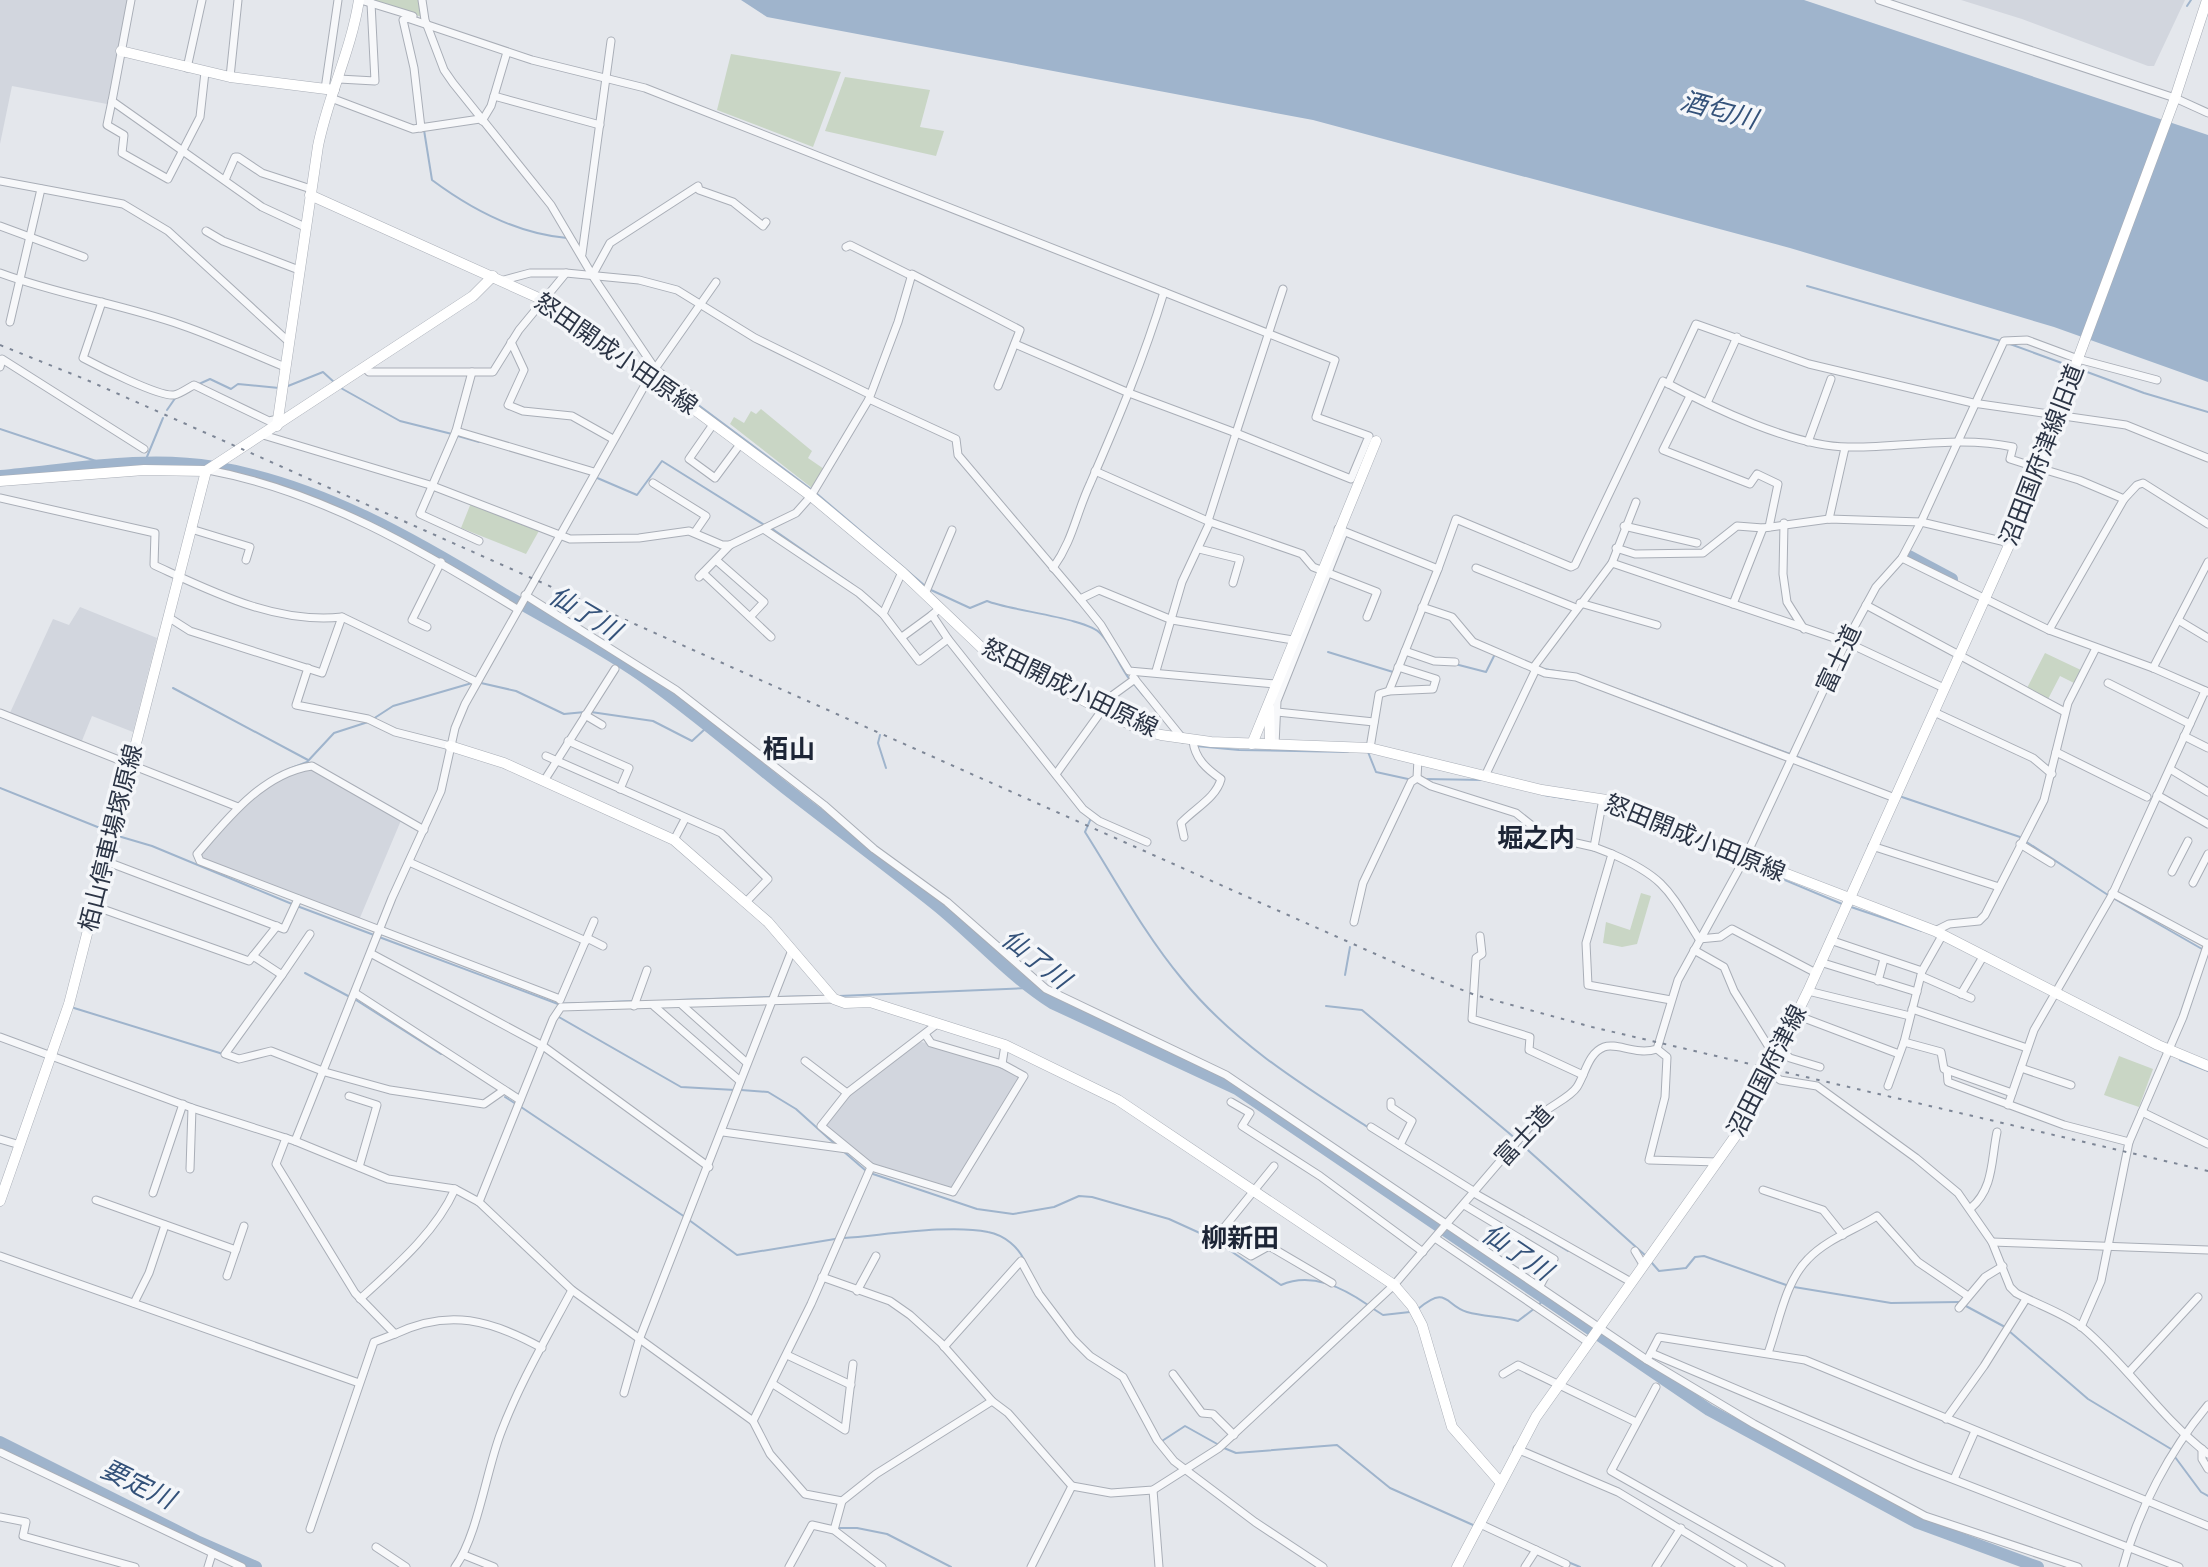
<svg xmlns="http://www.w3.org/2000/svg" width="2208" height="1567" viewBox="0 0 2208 1567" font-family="'Exo 2','Noto Sans JP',sans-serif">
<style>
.built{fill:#d2d6de}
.green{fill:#c9d6c5}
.water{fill:#9fb4cc}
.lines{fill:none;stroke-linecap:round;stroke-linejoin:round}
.stream{stroke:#9fb4cc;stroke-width:2}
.river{stroke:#9fb4cc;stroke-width:12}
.street-casing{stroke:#a9aeb7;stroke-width:9}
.secondary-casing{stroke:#a9aeb7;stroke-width:11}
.street{stroke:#f7f8fa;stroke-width:7}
.secondary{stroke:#fff;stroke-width:10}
.rail{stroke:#7d8696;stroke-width:2;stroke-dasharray:3.5 7;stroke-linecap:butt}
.secondary-bridge-casing{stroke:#a9aeb7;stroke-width:11;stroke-linecap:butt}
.secondary-bridge{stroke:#fff;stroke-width:10}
.labels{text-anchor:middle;stroke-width:7;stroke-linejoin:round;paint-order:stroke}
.street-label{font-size:24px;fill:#2b3445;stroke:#f4f6f9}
.water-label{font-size:26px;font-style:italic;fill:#34527a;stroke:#f4f6f9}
.neighbourhood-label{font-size:26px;font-weight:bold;fill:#1d2536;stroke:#f4f6f9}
</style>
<rect width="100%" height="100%" fill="#e4e7ec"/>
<!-- built -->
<g class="built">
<polygon points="0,0 128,0 107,104 12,86 0,144"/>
<polygon points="1961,0 2185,0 2154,66 2148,66 2022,19"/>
<polygon points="80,607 157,638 133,732 92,716 81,743 9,715 53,619 69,625"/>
<polygon points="305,768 312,768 402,818 359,920 202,858 201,852 245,803 273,783"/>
<polygon points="922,1042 1001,1066 1018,1075 1019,1080 953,1187 949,1188 866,1162 825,1128 825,1123 847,1096 914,1043"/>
</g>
<!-- green -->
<g class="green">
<polygon points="370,0 420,0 422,17"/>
<polygon points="731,54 841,72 813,147 717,110"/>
<polygon points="845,77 930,90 920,127 944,131 936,156 825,131"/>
<polygon points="761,409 812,451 808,458 824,469 812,488 730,424 734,417 744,423 751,411 756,414"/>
<polygon points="471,503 540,529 526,554 461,528"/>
<polygon points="2045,653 2083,671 2076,684 2060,676 2047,701 2026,690"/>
<polygon points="1641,893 1651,896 1637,944 1622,947 1603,943 1606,922 1630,930"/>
<polygon points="2119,1056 2153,1069 2139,1107 2104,1095"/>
</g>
<!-- water -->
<polygon class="water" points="741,0 1804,0 2208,135 2208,382 2054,327 1790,248 1313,120 767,17"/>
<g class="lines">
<!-- stream -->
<g class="stream">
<polyline points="2187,6 2191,0"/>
<path d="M424,130L432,180C471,209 518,234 567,238"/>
<polyline points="1807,286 2001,341"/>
<polyline points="2010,344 2070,366"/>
<polyline points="2079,369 2144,393 2208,412"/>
<polyline points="662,378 688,398"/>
<polyline points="199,384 210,379 231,389 238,384 279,388"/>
<polyline points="288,386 323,372 335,383"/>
<polyline points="339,387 400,421 452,434"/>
<polyline points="693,401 812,490"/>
<polyline points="167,410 176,397"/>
<polyline points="0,429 102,463 104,467"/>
<polyline points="458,436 479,442"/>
<polyline points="144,464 163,418"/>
<polyline points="595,477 637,495 662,461 766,526"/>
<polyline points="816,493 924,585"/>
<polyline points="771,528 853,585"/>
<path d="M931,590L970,608L987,601C1011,611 1088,618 1101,634C1113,647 1119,666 1130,680"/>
<polyline points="1328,652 1393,672"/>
<polyline points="1455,664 1486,672 1494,656"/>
<polyline points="1544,669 1573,674"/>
<polyline points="481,683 516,691 564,714 585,712"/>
<polyline points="1134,684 1144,696"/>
<polyline points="173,688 308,760"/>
<polyline points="1628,693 1790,754"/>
<polyline points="591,712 653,721 692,741 705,729 712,727"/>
<polyline points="373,719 393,706 472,683"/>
<polyline points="880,735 878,743 886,768"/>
<polyline points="1196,746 1239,750 1348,752"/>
<polyline points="1368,752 1376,772 1408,779"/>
<polyline points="1795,756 1839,773"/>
<polyline points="289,769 307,762 334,733 368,722"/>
<polyline points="1424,779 1484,780"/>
<polyline points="0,788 110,832"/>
<polyline points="1544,795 1576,800"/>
<polyline points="1899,796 2020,837"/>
<polyline points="1610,805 1621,810"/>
<path d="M1091,818L1085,832C1116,881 1145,935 1182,979C1233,1042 1302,1085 1369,1128"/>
<polyline points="1652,823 1679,838 1697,842"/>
<polyline points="118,836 152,846 292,904"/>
<polyline points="2025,841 2108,895"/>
<polyline points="1715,850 1739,861"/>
<polyline points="1744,863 1842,904"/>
<polyline points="2113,898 2202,949"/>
<polyline points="297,906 374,935"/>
<polyline points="1851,907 1922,931"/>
<polyline points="379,937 558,1004 634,1001"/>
<polyline points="305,973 350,997"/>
<polyline points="1345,975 1350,947"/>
<polyline points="839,996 1029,988"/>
<polyline points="776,997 823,996"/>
<polyline points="356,1000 441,1054"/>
<polyline points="678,1000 770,997"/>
<polyline points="1326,1006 1362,1010 1516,1139"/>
<polyline points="74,1008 223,1054"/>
<polyline points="557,1016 681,1087 735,1090"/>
<polyline points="2180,1060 2208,1071"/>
<polyline points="741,1090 768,1092 796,1109 836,1145"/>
<polyline points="505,1097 516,1104"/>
<polyline points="521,1107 685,1217"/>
<polyline points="1520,1143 1646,1256"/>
<polyline points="843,1151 865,1170"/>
<path d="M870,1173L977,1209L1013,1214L1054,1207L1079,1196L1092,1197L1169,1219L1213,1239L1281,1285C1311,1272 1342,1287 1368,1305"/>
<polyline points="689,1220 737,1255 835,1239"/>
<polyline points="1516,1220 1568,1251"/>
<path d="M844,1238C885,1235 950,1224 988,1232C1004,1235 1019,1247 1025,1262"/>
<polyline points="1652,1263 1659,1271 1686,1268 1695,1257 1704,1256 1789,1286"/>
<polyline points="1794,1287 1891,1303 1959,1302"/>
<polyline points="1539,1304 1546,1299"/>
<polyline points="1964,1305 2005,1327"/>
<polyline points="1372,1308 1383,1315 1410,1312"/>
<path d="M1418,1309C1448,1284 1445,1306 1467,1312C1484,1317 1502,1316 1518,1321L1535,1308"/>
<polyline points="2009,1331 2088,1399 2171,1449"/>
<polyline points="1103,1361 1122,1372"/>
<polyline points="1162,1441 1185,1426 1219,1445"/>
<polyline points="1224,1448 1236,1453 1337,1445 1390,1488 1473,1525"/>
<polyline points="2175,1457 2201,1492 2208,1496"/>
<polyline points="836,1528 857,1528 887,1534 951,1567"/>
<polyline points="1568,1562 1580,1567"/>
</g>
<!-- river -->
<g class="river">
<path d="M0,476C69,470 145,455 214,467C319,484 414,539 504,594C550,621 596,644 641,675C691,710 737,750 785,788C835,827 886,865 935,904C975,936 1008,975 1052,1003L1237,1089L1709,1410L1916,1522L2038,1567"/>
<polyline points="1909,556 1952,579"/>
<polyline points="0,1442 199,1542 256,1567"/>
</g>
<!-- street casing -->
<g class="street-casing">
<g id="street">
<polyline points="131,0 112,101 262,207 305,227"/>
<polyline points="422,0 425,20 444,70 453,83 551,205 594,278 656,370 692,396 687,404"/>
<polyline points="1879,0 2175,98 2208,113"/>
<polyline points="364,1 413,16"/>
<polyline points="187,68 202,0"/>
<polyline points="230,77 238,0"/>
<polyline points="339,79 375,81 371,3"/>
<polyline points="325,89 338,0"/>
<polyline points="494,96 600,125"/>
<polyline points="331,98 413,129 480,119"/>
<polyline points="112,101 107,125 124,135 122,153 168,179 200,117 205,72"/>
<polyline points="482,121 491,106 507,52"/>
<polyline points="421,128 414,68 403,20 407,18 532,60 645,88 1164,292"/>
<polyline points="225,180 235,157 238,157 262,173 311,189"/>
<polyline points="0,181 123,204 168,231 289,342"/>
<polyline points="0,226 84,257"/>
<polyline points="206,231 223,241 299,270"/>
<polyline points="846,247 850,245 910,275"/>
<polyline points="582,254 611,41"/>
<path d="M0,273C59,295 121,304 181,325C216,337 251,353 285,367"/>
<polyline points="593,274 610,243 698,186 699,190 733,202 763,226 766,222"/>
<polyline points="504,280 530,273 566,273"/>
<path d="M102,302L83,358C98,366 159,397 174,395C180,394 188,388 194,385L269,421L278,419"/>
<polyline points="10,322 41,189"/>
<polyline points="511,342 524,370 508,405 523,411 572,416 613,439"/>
<polyline points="1015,344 1129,393 1236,433 1283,289"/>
<polyline points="0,367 2,359 144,449"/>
<polyline points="365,368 369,372 472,372 456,431"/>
<polyline points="472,372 493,372 519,330 566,273 639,280 677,290 755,338 869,394"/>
<polyline points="1668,384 1696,324 1809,364 1973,403 2126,425 2208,458"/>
<polyline points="1690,396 1663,450 1750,484 1757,474 1778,484 1769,527"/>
<polyline points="869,399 898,322 912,274 1020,330 998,386"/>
<polyline points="1707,403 1737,337"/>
<polyline points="714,423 689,459 715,478 741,443"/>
<polyline points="263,435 430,485 570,539 639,538 689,531 722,545 730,545 796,513 811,496 869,399 956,439 958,455 1080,599 1099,590 1172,620 1293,640"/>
<polyline points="1808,442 1831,379"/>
<polyline points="2039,468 2079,480 2124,499 2137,485 2143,483 2208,524"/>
<path d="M208,470C321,491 421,550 517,609"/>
<polyline points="1095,471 1210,522 1302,554 1313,567 1377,592 1367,617"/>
<polyline points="653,483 706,516 695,532"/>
<polyline points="2029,494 2025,487 2051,414"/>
<path d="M0,498L155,533L154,565C213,592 275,624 342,617L477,682"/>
<polyline points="1829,519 1845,448"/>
<polyline points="1784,523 1783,574 1787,602 1804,629"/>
<polyline points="1624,526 1697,543"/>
<polyline points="191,529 250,547 246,560"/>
<polyline points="1338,529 1438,569 1389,691 1379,694 1370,748"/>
<polyline points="765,530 859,593 883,614 919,661 948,639"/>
<polyline points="479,541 420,514 456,431 594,472"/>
<polyline points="1616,548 1635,554 1703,553 1737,526 1763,528 1829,519 1921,522 2010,543"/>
<polyline points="1199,549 1240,559 1233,583"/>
<polyline points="1902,558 2049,630 2153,668 2208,692"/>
<polyline points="716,560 764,602 750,617"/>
<polyline points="1612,563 1636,502"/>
<path d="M1053,568C1073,540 1076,514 1090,484C1118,420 1144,358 1164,292L1335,360L1316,417L1369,436L1351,479L1236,433L1208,521"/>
<polyline points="1476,568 1576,608"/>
<path d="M1438,569L1456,519L1571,567L1575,565L1663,381C1711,407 1794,447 1848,447C1903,448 1959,435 2013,447L2010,459L2032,466"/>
<polyline points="703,573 771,637"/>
<polyline points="699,577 730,545"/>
<polyline points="925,594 952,530"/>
<polyline points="525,595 676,690 824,805 874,849 947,902 1046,989 1226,1075 1647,1360 1754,1424 1925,1516 2078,1567"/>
<polyline points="1080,599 1101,625 1129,671 1276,684"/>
<polyline points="1580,603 1657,625"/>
<polyline points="1733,604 1763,528"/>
<polyline points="1866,605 2065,712"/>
<polyline points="1422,607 1452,617 1473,642 1545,673 1576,677 1895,798"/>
<polyline points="940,608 932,615 948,639 1083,809 1099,821 1147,842"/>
<polyline points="883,614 902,572"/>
<polyline points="168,617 190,631 322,673 342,617"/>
<polyline points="2178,620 2208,638"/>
<polyline points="427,627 412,620 441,562"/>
<polyline points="2049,630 2124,499"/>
<polyline points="902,637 932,615"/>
<polyline points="1405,651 1434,661 1455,662"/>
<polyline points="308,668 296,705 368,719 395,732 450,746"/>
<polyline points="1533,668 1612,563 1846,642 1944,688"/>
<polyline points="2153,668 2208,562"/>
<polyline points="1156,671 1182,582 1210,522"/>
<polyline points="1133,677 1183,739"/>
<polyline points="2108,683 2190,724"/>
<polyline points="1389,691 1433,689 1436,679 1398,667"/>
<polyline points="1277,712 1374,722"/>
<polyline points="1934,712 2033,758 2052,774"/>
<polyline points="0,713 238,807"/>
<polyline points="585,715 602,725"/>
<polyline points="2184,736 2208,748"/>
<polyline points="568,741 629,768 620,789"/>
<polyline points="1275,745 1277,701 1344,532"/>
<polyline points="2056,752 2147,797"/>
<polyline points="546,756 721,833 768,879 745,903"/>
<polyline points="2170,769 2208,792"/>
<polyline points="1056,774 1113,695 1135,679"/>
<polyline points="1486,774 1536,669"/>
<polyline points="1417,778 1431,786 1516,813 1545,836 1594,847"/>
<polyline points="544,781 615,669"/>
<polyline points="2157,795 2208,824"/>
<polyline points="1603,799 1594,847 1612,854 1586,943 1588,985 1671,1000"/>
<path d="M424,830L312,766C263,773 227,819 197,854L200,861L560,999"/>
<path d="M1184,837L1181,823C1195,808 1216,798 1221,779C1207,769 1195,759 1193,741"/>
<polyline points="674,840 685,819"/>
<polyline points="2020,844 2051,863"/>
<polyline points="1872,846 1999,887"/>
<path d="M1612,854C1666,878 1669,891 1699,939L1720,937L1732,929L1816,973"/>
<polyline points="105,861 284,929 298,899"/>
<polyline points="409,862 586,941"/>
<polyline points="2172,872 2188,841"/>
<polyline points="2193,883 2208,854"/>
<polyline points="2112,893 2207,944"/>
<polyline points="94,906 249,961 277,926"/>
<polyline points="1354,922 1363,883 1411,782 1417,778 1418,759"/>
<polyline points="1935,931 1949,924 1979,921 1985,915 2044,800 2068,703 2096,648"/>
<polyline points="1480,936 1482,954 1476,958 1472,1019 1530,1037 1529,1050 1583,1075"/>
<polyline points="587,938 603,946"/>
<polyline points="1830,940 1922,971"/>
<polyline points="1694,950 1724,967 1734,991 1772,1052 1778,1054"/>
<polyline points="372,954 543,1046 709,1167"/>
<polyline points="253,956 282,975 310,934"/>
<polyline points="1820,962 1917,992"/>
<polyline points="282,975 225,1054 239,1059 271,1051 325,1072 390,1090 484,1104 504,1090"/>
<polyline points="1921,976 1971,998"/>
<polyline points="1878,981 1884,959"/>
<polyline points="1808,991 1910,1016"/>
<polyline points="355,993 520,1100"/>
<polyline points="1961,994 1984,955"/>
<polyline points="560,1000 594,921"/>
<polyline points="682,1005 747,1063"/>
<polyline points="634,1006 647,970"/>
<polyline points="654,1006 740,1081"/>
<polyline points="1912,1009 2027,1048"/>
<polyline points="1796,1015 1899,1054"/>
<polyline points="0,1037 192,1108 295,1141 388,1179 455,1189 479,1202 572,1290 753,1421 811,1304 871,1167 821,1126 847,1093 937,1024"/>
<polyline points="1904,1042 1941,1052 1944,1069 2012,1093"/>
<polyline points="1657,1049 1667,1057 1665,1097 1649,1160 1718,1162"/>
<polyline points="1780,1049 1790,1058 1820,1067"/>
<polyline points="805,1061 847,1093"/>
<polyline points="1002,1064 1005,1045"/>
<polyline points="2021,1068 2071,1085"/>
<polyline points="1947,1070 1948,1082 2064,1125 2129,1142"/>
<path d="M1770,1071L1780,1080L1817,1086L1916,1158L1958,1193L1992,1242L2010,1287L2016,1293C2038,1305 2064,1313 2083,1328C2128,1366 2161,1418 2208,1454"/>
<polyline points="1888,1086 1904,1042 1922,971 1943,934"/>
<polyline points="349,1096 377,1105 359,1167"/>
<polyline points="1231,1102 1250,1113 1242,1126 1320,1176 1423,1252"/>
<polyline points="1391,1102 1391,1107 1412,1121 1400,1145"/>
<polyline points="2008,1105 2034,1030 2112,895 2205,691"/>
<polyline points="2142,1112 2208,1144"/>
<polyline points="1371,1127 1475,1192"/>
<polyline points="723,1132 847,1149"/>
<path d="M286,1138L276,1164L355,1293L395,1334C449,1308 491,1320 542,1348"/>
<polyline points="0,1139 20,1145"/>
<polyline points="295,1141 392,898 441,791 455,728 465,704 650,376 716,282"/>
<polyline points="1274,1166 1218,1235 1251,1256 1269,1246 1332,1283"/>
<polyline points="871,1167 953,1192 1024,1076 1002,1064 931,1043 925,1034"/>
<polyline points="190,1169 192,1108"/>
<polyline points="1763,1190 1823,1210 1843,1235"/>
<polyline points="153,1193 183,1104"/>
<polyline points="1474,1193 1631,1282"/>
<polyline points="96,1200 236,1250"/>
<polyline points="479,1202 553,1019 561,1007 834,999"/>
<polyline points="1464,1205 1554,1259 1540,1286"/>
<path d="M1971,1208C1994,1188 1991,1160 1997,1132"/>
<polyline points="1435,1238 1588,1342"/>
<polyline points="1992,1242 2208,1250"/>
<polyline points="1635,1251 1644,1266"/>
<polyline points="0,1256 359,1383"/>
<polyline points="227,1276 244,1226"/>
<polyline points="822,1277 890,1301 910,1315 941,1343 992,1401 1008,1413 1072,1486"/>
<polyline points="857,1291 876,1256"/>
<path d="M360,1299C395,1267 436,1232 455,1189"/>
<polyline points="134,1303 149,1273 165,1225"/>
<polyline points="1959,1308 1985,1277 2003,1266"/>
<polyline points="2081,1327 2101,1281 2129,1142 2183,1017 2208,943"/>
<polyline points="944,1347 1021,1261 1039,1294 1073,1339 1090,1356 1123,1377 1157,1440 1174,1461 1255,1522 1323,1567"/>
<polyline points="1651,1353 1916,1465 2179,1567"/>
<path d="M1768,1353C1779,1323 1785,1282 1808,1259C1827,1239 1855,1230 1877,1216L1918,1262L1968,1296"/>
<polyline points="787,1355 851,1385"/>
<polyline points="1647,1360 1659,1337 1805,1360 2208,1526"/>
<polyline points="2129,1372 2198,1297"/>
<polyline points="1173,1374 1202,1413 1213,1414 1234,1435"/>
<polyline points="1503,1374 1518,1365 1636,1422"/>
<polyline points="773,1384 845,1430 853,1364"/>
<polyline points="1656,1387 1611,1471 1781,1567"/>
<polyline points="624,1393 639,1340 792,950"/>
<polyline points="1946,1419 1984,1366 2026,1299"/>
<polyline points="753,1421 770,1454 805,1494 842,1501 876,1474 992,1401"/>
<polyline points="1517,1449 1618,1492 1743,1567"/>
<polyline points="2202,1449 2202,1459 2208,1469"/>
<polyline points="0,1452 242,1567"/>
<polyline points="1954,1479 1975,1431"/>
<polyline points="1153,1490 1159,1567"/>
<polyline points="0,1517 26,1522 23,1536 135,1567"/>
<polyline points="1480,1524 1566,1564"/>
<polyline points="310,1529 374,1342 395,1334"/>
<polyline points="834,1530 842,1501"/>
<polyline points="376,1547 406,1567"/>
<polyline points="464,1555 494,1567"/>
<polyline points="208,1567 212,1554"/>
<path d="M455,1567C477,1537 486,1473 500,1435C519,1384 547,1337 572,1290"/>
<polyline points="789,1567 812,1525 834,1530 882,1567"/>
<path d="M1031,1567L1072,1486L1111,1493L1153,1490L1219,1448L1394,1285L1538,1117C1549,1106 1570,1098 1577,1087C1585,1075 1588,1053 1604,1047C1617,1042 1636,1056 1657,1049L1678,980L1745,858L1846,642L1876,587L1902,558L1921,522L2004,341L2027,340L2078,359L2157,380"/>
<polyline points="1525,1567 1536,1550"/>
<polyline points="1656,1567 1681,1528"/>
<path d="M2123,1567C2138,1510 2170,1450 2208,1405"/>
</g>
</g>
<!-- secondary casing -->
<g class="secondary-casing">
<g id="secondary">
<polyline points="121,51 230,77 334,90"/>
<polyline points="310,195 552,304 811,496 902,572 982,648 1139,729 1161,735 1211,742 1370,748 1542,790 1613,801 1745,858 1935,931 2158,1045 2208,1066"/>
<polyline points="2076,364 2175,98 2207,0"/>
<path d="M277,426L318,146C328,96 351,51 359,0"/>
<polyline points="0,481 144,470 206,471 473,296 493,276"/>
<polyline points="1269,707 1270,744"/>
<polyline points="1252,744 1376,441"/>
<polyline points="450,746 504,763 674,840 768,922 834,999 845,1003 870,1002 1005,1045 1118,1100 1394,1285 1412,1306 1422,1325 1452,1427 1500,1482"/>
<polyline points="0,1201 69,1004 206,471"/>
<polyline points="1457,1567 1536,1417 1739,1131 1808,991 2010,543 2043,456"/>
</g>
</g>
<!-- street -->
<use href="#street" class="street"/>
<!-- secondary -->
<use href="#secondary" class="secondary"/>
<!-- rail -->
<polyline class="rail" points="0,345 87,380 1407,968 1475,995 1592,1027 2208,1171"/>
<!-- secondary-bridge casing -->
<g class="secondary-bridge-casing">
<polyline id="secondary-bridge" points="2043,456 2076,364"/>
</g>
<!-- secondary-bridge -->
<use href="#secondary-bridge" class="secondary-bridge"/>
</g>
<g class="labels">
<!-- street labels -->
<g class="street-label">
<text transform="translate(616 354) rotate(35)" y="8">怒田開成小田原線</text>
<text transform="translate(2042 455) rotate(-69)" y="8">沼田国府津線旧道</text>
<text transform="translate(1839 659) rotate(-65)" y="8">富士道</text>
<text transform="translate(1070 688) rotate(26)" y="8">怒田開成小田原線</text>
<text transform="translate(111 838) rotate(-76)" y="8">栢山停車場塚原線</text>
<text transform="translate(1695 838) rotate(22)" y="8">怒田開成小田原線</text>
<text transform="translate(1767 1071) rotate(-63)" y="8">沼田国府津線</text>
<text transform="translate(1524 1136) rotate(-47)" y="8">富士道</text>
</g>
<!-- water labels -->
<g class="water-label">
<text transform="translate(1719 110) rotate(15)" y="9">酒匂川</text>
<text transform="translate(585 613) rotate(31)" y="9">仙了川</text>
<text transform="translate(1036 959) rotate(38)" y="9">仙了川</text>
<text transform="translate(1517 1252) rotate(34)" y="9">仙了川</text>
<text transform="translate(138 1484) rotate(26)" y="9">要定川</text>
</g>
<!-- neighbourhood labels -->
<g class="neighbourhood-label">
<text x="789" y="758">栢山</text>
<text x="1536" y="847">堀之内</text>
<text x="1240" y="1247">柳新田</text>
</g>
</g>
</svg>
